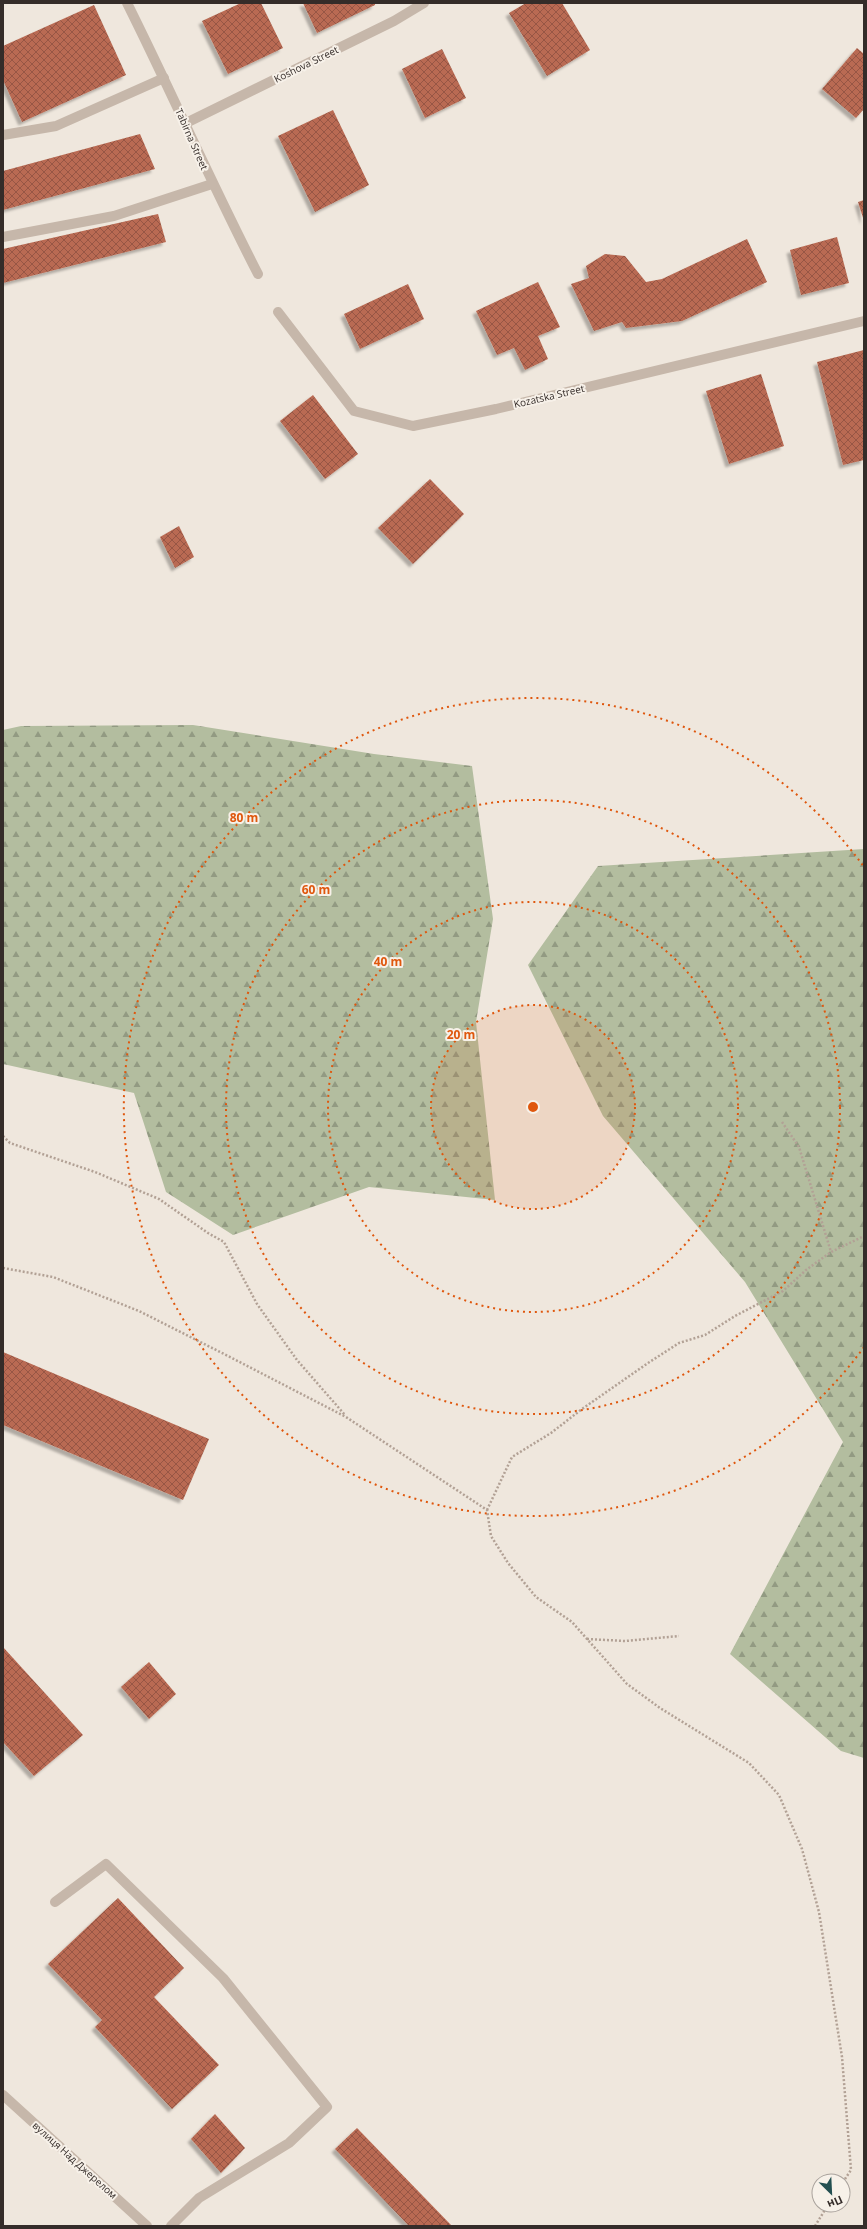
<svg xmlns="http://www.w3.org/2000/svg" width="867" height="2229" viewBox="0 0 867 2229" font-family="'Open Sans',sans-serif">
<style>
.forest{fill:url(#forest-firs)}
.building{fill:url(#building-cross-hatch);filter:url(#shadow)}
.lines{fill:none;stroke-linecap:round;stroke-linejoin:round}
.path{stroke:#b2a195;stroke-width:2.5;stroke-dasharray:2 2;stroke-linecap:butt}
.minor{stroke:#c6b7aa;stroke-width:10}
.ring{fill:none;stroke:#df570d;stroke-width:2;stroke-dasharray:2 4}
.labels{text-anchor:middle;stroke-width:4;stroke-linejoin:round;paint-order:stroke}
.street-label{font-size:10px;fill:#342c29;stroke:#f7f1e9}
.centre{fill:#df570d;stroke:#f7f1e9;stroke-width:2}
.ring-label{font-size:12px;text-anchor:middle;font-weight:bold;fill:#df570d;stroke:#f7f1e9;stroke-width:4;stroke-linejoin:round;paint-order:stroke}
</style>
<defs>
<pattern id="forest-firs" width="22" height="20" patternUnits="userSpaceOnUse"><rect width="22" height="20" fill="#b3bd9f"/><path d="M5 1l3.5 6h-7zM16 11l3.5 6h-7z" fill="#929a82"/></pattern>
<pattern id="building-cross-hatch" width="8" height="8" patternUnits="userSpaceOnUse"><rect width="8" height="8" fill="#b96a52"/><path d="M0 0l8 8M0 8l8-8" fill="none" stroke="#975744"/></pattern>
<filter id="shadow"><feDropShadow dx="-3.5" dy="3.5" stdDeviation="1" flood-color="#0004"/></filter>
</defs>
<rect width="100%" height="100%" fill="#efe7dd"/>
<!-- forest -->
<g class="forest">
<polygon points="193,725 374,754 472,766 493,919 476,1022 495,1200 369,1187 233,1235 166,1192 134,1093 3,1064 3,730 21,726"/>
<polygon points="864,849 864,1758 841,1751 730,1654 843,1442 745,1282 603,1116 528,965 598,866"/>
</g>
<!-- building -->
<g class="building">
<polygon points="241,3 261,3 283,48 228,74 202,21"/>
<polygon points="303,3 375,3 375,5 317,33"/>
<polygon points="526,3 562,3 590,50 547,76 509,13"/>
<polygon points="94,5 126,75 22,122 3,80 3,46"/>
<polygon points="857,48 864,54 864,109 856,118 822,89"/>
<polygon points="442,49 466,98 425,118 402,69"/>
<polygon points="333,110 369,185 315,212 278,136"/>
<polygon points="140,134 155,169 3,210 3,171"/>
<polygon points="864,200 864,221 858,202"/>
<polygon points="158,214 166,242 3,283 3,249"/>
<polygon points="837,237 849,283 801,295 790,250"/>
<polygon points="747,239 767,282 682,321 626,328 622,322 594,331 571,284 589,278 586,266 605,254 625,256 646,282 662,279"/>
<polygon points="538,282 560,327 538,336 548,359 525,370 514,348 497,355 476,311"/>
<polygon points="408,284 424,319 360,349 344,314"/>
<polygon points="864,350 864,460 843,465 817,362"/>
<polygon points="761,374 784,446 729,464 706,391"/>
<polygon points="313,395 358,454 325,479 280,421"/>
<polygon points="430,479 464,514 413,564 378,528"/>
<polygon points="179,526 194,557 175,568 160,537"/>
<polygon points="3,1352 209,1439 183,1500 3,1425"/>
<polygon points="3,1647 83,1735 34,1776 3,1742"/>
<polygon points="149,1662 176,1694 149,1719 121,1687"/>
<polygon points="118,1898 184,1968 154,1997 219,2065 172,2109 95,2027 102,2020 48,1964"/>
<polygon points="215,2114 245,2148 221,2173 191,2139"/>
<polygon points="357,2128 452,2226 409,2226 335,2149"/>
</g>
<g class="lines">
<!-- path -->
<g class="path">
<polyline points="782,1122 799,1147 831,1252"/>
<polyline points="3,1136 10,1143 95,1172 159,1199 208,1233 224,1242 257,1304 297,1360 345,1415"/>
<polyline points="3,1268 53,1277 139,1311 228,1356 346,1417 487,1510 491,1536 508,1563 536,1597 572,1622 627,1684 660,1708 749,1763 779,1795 802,1849 819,1912 842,2057 851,2170 843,2182"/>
<polyline points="487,1510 512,1457 551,1433 582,1409 648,1363 679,1343 705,1335 735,1316 783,1291 806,1270 831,1252 864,1236"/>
<polyline points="587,1639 625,1641 679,1636"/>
<polyline points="815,2226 828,2205"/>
</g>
<!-- minor -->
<g class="minor">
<path d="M127,3C172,93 212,185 258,274"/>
<polyline points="186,123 394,21 424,3"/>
<polyline points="3,135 56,126 164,78"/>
<polyline points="3,237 114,216 212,184"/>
<polyline points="278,312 354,411 413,426 496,409 864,321"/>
<polyline points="55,1902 106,1864 223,1978 327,2107 289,2143 199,2198 171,2226"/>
<polyline points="3,2095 147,2226"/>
</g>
</g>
<!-- distance rings -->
<circle cx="533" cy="1107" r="102" fill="#df570d" fill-opacity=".12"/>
<g class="ring">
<circle cx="533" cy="1107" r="102"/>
<circle cx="533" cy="1107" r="205"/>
<circle cx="533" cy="1107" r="307"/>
<path d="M864 1347A409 409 0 1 1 864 867"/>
</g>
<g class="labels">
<!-- street labels -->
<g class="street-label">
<text transform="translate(306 64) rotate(-26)" y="4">Koshova Street</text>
<text transform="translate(192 139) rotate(66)" y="4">Tabirna Street</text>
<text transform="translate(549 396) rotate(-13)" y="4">Kozatska Street</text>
<text transform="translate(75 2160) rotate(42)" y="4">вулиця Над Джерелом</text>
</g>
</g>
<circle cx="533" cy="1107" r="6" class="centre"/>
<g class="ring-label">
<text x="244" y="822">80 m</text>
<text x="316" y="894">60 m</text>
<text x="388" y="966">40 m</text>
<text x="461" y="1039">20 m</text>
</g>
<!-- border -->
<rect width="867" height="2229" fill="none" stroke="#342c29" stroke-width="8"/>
<!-- north arrow -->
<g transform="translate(831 2193) rotate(156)"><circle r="19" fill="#f7f1e9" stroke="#a9a29c"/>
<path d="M0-3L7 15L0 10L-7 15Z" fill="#234f51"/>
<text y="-6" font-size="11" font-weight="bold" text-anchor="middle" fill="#342c29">Пн</text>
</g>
</svg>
